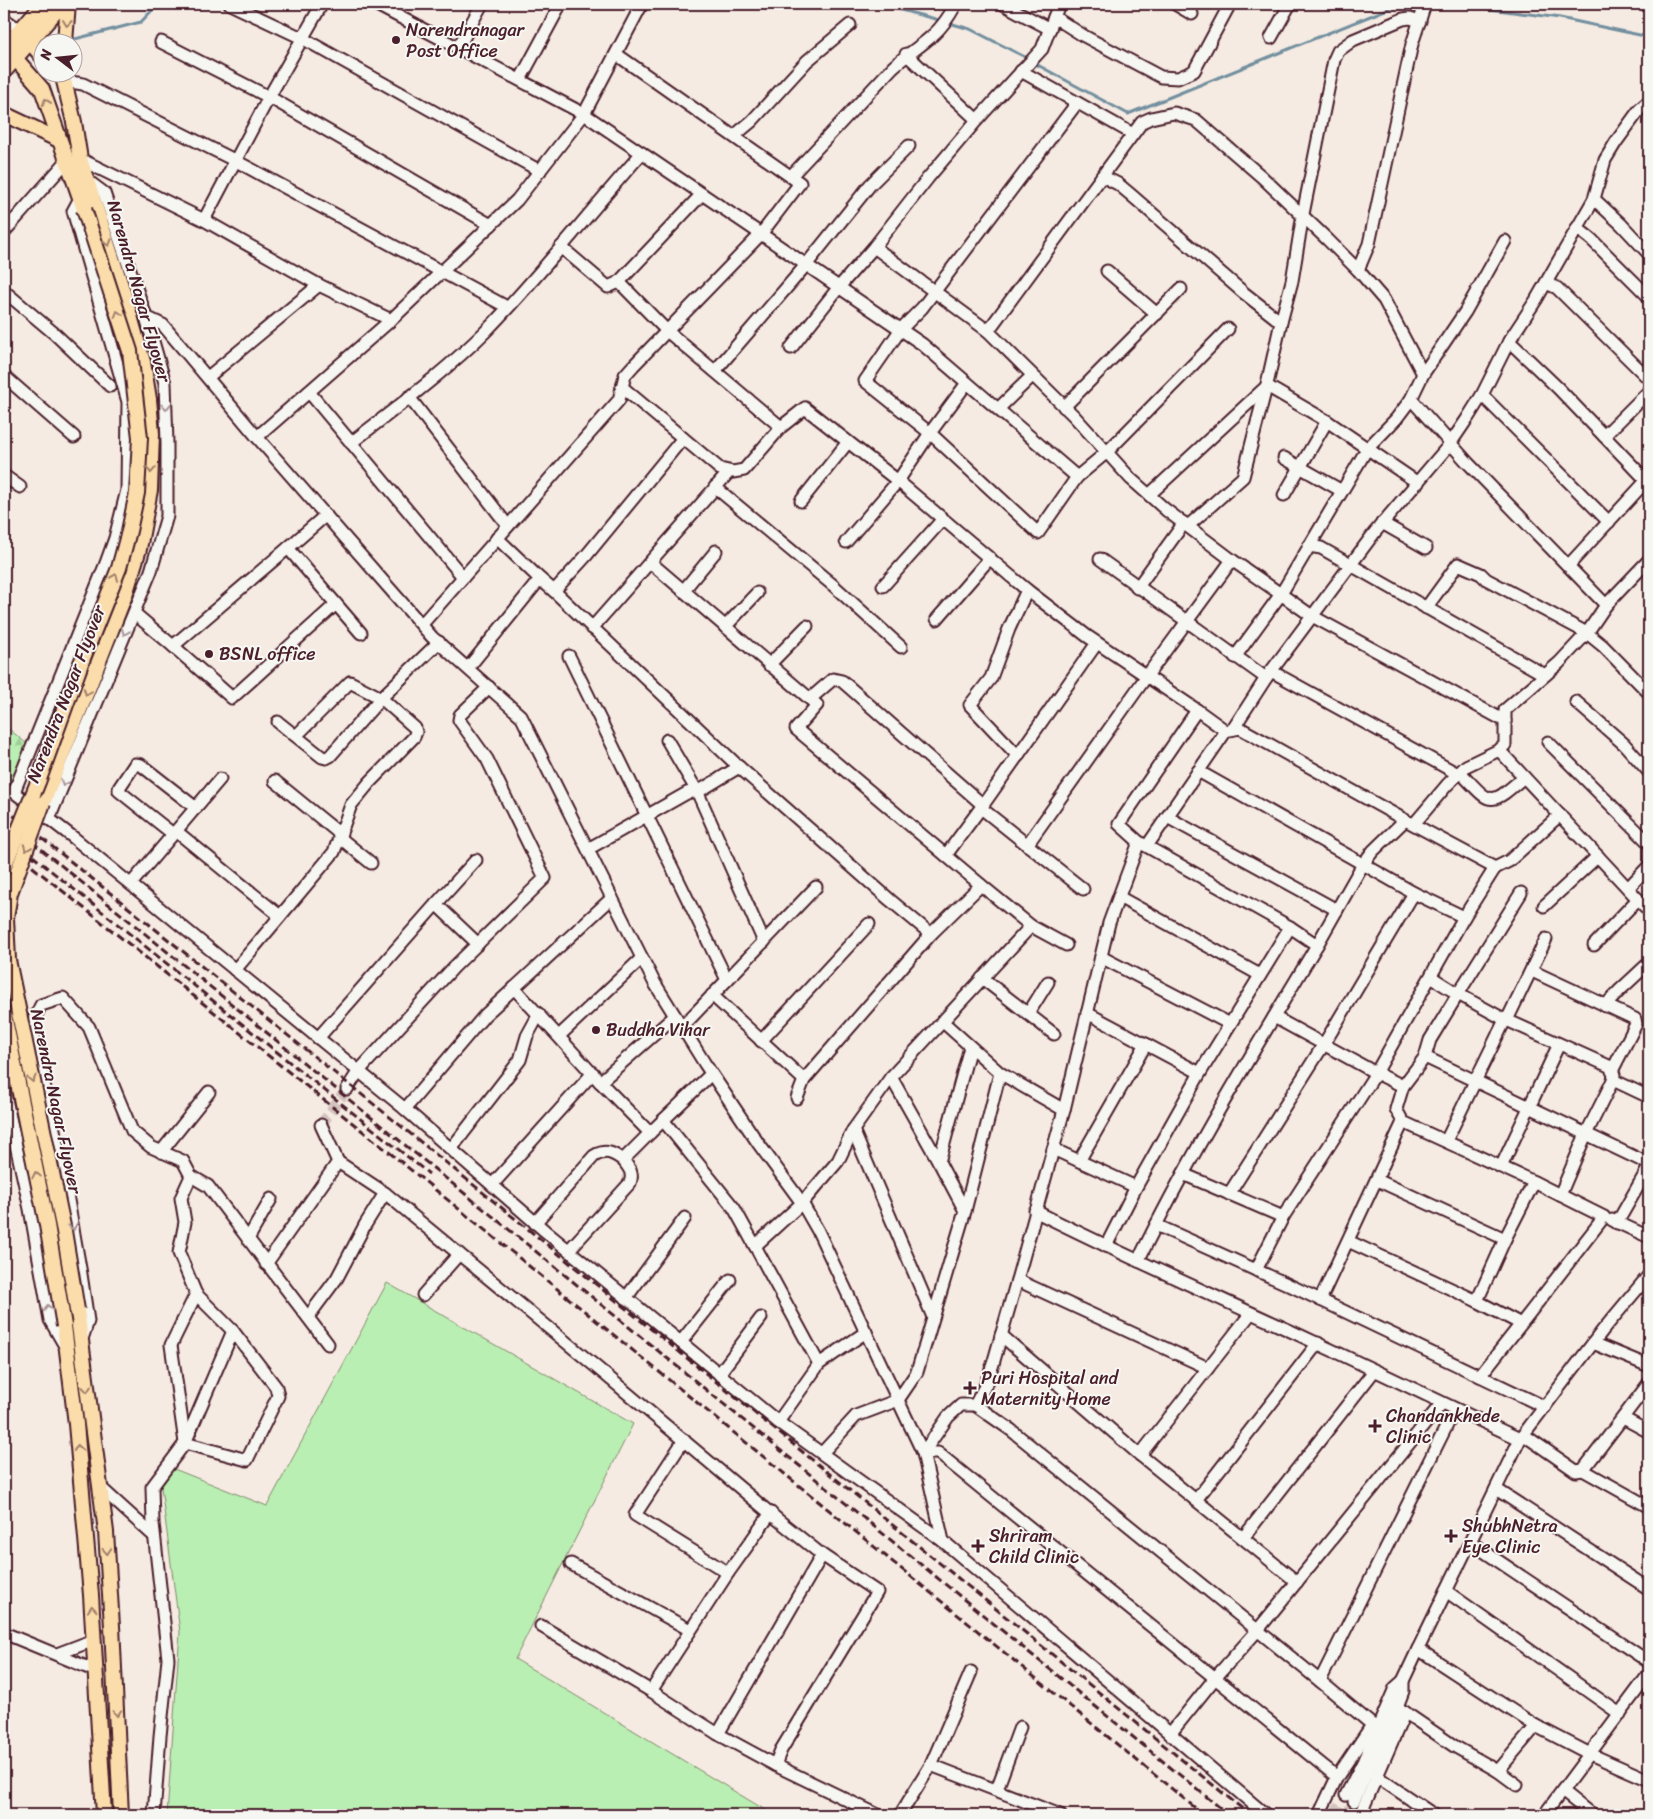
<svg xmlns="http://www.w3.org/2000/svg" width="1653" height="1819" viewBox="0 0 1653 1819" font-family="Sriracha,sans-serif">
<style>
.grass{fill:#b9efb2;stroke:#82876e}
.forest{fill:url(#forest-firs);stroke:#82876e}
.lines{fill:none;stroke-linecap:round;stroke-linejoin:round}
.stream{stroke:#728f9f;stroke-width:3}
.minor-tunnel{stroke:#d3c2bd;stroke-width:11;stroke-dasharray:11 5.5;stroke-linecap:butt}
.minor-casing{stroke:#4a1f2b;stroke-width:15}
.major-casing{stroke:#4a1f2b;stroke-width:18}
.highway-casing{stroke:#4a1f2b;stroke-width:20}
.minor{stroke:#f6f6f2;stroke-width:11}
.major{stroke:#faddab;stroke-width:14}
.highway{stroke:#faddab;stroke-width:16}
.rail{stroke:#4a1f2b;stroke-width:3;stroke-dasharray:8 4;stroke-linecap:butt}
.major-bridge-casing{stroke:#4a1f2b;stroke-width:18;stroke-linecap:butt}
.major-bridge{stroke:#faddab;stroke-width:14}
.oneway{stroke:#a27e6b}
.oneway2{stroke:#a99598}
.poi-dot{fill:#4a1f2b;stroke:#f6f6f2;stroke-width:2}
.labels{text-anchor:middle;stroke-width:4;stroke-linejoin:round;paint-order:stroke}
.poi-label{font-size:18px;fill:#4a1f2b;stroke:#f6f6f2;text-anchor:start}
.street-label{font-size:18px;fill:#4a1f2b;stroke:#f6f6f2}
</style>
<defs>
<pattern id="forest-firs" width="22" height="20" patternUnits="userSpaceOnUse" patternTransform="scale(1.25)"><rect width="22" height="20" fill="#b9efb2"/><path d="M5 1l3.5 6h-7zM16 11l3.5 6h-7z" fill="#a1cc99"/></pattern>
</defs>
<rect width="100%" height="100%" fill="#f5ebe2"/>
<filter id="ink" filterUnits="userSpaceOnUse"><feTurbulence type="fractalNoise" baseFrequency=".02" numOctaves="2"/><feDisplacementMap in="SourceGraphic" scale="10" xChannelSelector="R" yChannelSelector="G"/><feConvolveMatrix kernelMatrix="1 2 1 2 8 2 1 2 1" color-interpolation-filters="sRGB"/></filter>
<g filter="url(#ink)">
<!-- grass -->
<polygon class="grass" points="387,1283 633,1424 515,1659 767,1811 765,1815 167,1815 180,1632 161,1487 174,1469 267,1506"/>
<!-- forest -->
<polygon class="forest" points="4,725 27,744 4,813"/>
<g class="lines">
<!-- stream -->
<g class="stream">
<polyline points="878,4 943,21"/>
<polyline points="1451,4 1560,18 1649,37"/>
<polyline points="949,23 970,29 1029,59"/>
<polyline points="75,39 141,22 158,4"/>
<polyline points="1034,63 1128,114 1400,4"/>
</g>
<!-- minor-tunnel -->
<g class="minor-tunnel">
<polyline points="321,1125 347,1089"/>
<polyline points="1334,1815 1346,1795"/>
<polyline points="1347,1815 1354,1801"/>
</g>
<!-- minor casing -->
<g class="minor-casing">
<g id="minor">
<polyline points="230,4 302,38 540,171"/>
<polyline points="1003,4 1050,29"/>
<polyline points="1175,4 1192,14"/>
<polyline points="1054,17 1084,36 1161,77 1178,78 1194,71 1230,4"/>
<polyline points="4,19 21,31"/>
<polyline points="1271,38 1290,4"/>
<polyline points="161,42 269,97 491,225"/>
<polyline points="458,48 482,4"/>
<polyline points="616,54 800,183 761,234 922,344 1077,477 1038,533 930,433 898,481 805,408 781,427 744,470 733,472 720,469 622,387"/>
<polyline points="906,54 977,120"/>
<polyline points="1021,71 1133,134"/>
<polyline points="520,80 561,4"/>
<polyline points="64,81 83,84 236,161 507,307"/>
<polyline points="734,136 752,121 807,61 850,25"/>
<polyline points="80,159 204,220 319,285 391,320 517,200 584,114 375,4"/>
<path d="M791,176L893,67C906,55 920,47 933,35C942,27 950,15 956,4"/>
<polyline points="1102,176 1118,184 1130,194 1244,293 1281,322"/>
<polyline points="702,194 619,282 667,331 781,427"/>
<polyline points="80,198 73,211 128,402 127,490 115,538 106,563 14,792 74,838 405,1109 485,1015 612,898"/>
<polyline points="1594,199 1621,224 1649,254"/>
<polyline points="204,220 269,97 322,4"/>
<polyline points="1577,228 1591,239 1649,297"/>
<polyline points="4,232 66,162"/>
<polyline points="561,247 608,287 619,282"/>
<polyline points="874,247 988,331 1074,416 1131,479 1166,510 1232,560 1312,616 1505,721"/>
<polyline points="1358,270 1369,244 1412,44 1425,4"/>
<polyline points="1107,271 1157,314"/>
<polyline points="1546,283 1557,288 1649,379"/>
<polyline points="4,291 55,334 110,386"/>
<polyline points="146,317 163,325 257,437 432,637 521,716 654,982 705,1064 758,1143 802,1203 818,1231 923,1453 943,1541 1266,1815"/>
<polyline points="988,331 1142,122 1151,118 1174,113 1196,120 1262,177 1328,240 1358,270 1384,300 1423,374 1411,399 1396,419 1367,449 1281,594 1235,657"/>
<polyline points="1509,341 1558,388 1649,483"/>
<polyline points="791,348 839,287 874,247 928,178 977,120 1042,49 1059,4"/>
<polyline points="715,371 806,265 870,185 909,146"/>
<polyline points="1423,374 1465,312 1505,241"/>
<polyline points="4,376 74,437"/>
<polyline points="208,377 319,285"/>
<polyline points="967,383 930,433 865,381 901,329 922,308 1077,103"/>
<polyline points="1267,386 1327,421 1418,483"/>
<polyline points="309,392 463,577"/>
<polyline points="1482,395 1609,522"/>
<polyline points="409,397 508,526"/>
<polyline points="1411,399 1468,463 1606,605 1587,633 1486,579 1481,574 1458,564 1426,608"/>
<polyline points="1064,407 1181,289"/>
<polyline points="998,409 1032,376"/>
<polyline points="1604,436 1649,391"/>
<polyline points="257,437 391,320"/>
<path d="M351,443C397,407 445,372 486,331C541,275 589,212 642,153"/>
<polyline points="1284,458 1342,491"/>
<polyline points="1077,477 1107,452 1228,329"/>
<polyline points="4,484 6,477 20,487"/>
<polyline points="715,487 834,586 901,647"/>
<polyline points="1149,495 1267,386"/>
<polyline points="1284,495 1327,421"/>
<polyline points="801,501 848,442"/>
<polyline points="326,515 288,548 361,633"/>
<polyline points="1382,523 1426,548"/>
<polyline points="1188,526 1243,477 1268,380 1281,322 1292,281 1303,214 1334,60 1338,51 1353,40 1403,19 1410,18 1420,21"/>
<polyline points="497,538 540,579"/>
<polyline points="846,542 898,481 1027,590 1087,636 1197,710 1119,824 1139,842 1109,923 1064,1110 1017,1280 993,1364 985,1386 975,1405 961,1405 948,1417 923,1453 938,1453 1337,1777"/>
<polyline points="1309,546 1321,548 1545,675"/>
<polyline points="1100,559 1266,678"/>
<polyline points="650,562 817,705 796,729 981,885 931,934 890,900 739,767"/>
<polyline points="1568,566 1647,480"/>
<polyline points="883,586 943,519"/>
<polyline points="1137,588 1184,523"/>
<polyline points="554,591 739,767 701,790 687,793 588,849"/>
<polyline points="683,591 716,551"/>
<polyline points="1606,605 1649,560"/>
<polyline points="134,613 173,646 288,548"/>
<polyline points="937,619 990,558"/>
<polyline points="422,624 619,400 625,375 633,366 761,234 584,114 642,4"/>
<polyline points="725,627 757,593"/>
<polyline points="592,628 729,472"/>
<polyline points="173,646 232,698 336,604"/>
<polyline points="569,656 727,980 682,1027"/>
<polyline points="769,665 807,626"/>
<polyline points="468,668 540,579 554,591 586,556 683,438"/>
<polyline points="1271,671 1458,774"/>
<polyline points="810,699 833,679 842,681 983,805 946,855"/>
<polyline points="1576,702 1624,744 1649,772"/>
<polyline points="278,722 322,757 326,758 330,756 381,698 350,682 296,736"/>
<polyline points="1233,729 1266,678 1375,532 1450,444 1467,419 1482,395 1509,341 1536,300 1594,199 1605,160 1616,142 1640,109 1649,101"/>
<polyline points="667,740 697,791 764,942"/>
<polyline points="1548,742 1649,843"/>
<polyline points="1499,750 1505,745 1505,710 1559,663 1587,633 1603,646 1649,693"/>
<polyline points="1018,756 970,705 991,678 1009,629 1027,590"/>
<polyline points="1198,771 1363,864 1373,851 1405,820 1240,728 1230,730"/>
<path d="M1460,772C1492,805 1488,808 1524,777"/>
<polyline points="275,781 340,834"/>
<polyline points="983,805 1097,643"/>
<polyline points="981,808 1083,889"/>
<polyline points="1167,817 1337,910"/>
<polyline points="49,819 151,571 167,516 167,443 165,383 146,317 104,193 88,181"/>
<polyline points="1409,822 1495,868 1464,917"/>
<polyline points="1414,824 1447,785 1466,766 1499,750 1649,911"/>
<polyline points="176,831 280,916"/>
<polyline points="173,834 119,791 119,788 135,764 141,765 196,808"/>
<polyline points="339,837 371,863"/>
<polyline points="1027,845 1146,677 1232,560"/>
<polyline points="1147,846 1226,731 1197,710"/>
<polyline points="1495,868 1509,861 1560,815"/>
<polyline points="131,884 220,779"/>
<polyline points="1628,888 1649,866"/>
<polyline points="1119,897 1260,975"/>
<polyline points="436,904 476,860"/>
<polyline points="1544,906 1598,856"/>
<polyline points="1031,926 1066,945"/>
<polyline points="1317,945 1363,864 1414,893"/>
<polyline points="1594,945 1638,899"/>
<polyline points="1101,957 1230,1024"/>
<polyline points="235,970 334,852 351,805 370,782 414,737 416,732 415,728 381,698 439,642"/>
<polyline points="1532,971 1635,1019 1636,1024 1612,1071"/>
<polyline points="1431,977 1458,994 1521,893"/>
<polyline points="982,978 1054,1034"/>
<polyline points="727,980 816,887"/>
<polyline points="514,988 600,1082 650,1133 711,1074"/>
<polyline points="712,995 804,1080 931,934"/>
<polyline points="1605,1006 1620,990 1649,963"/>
<polyline points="1087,1013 1200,1073 1290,927 1139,842"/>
<polyline points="1028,1014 1048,982"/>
<polyline points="1274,1017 1376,1073 1283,1217"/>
<polyline points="1507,1020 1546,939"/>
<polyline points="559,1036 642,958"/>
<polyline points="318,1038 436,904 478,944"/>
<polyline points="761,1041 869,924"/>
<polyline points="1425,1057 1430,1040 1458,994 1502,1018 1611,1067 1614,1075 1613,1080 1586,1134 1560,1195"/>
<polyline points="1000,1073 1064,1110"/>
<polyline points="891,1077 939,1162"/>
<polyline points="1613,1080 1649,1097"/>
<polyline points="600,1082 675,1016"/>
<polyline points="1403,1086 1425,1057 1649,1164"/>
<polyline points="347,1089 358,1072 454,967 545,878 487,759 459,720 460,715 489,687"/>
<polyline points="4,1090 30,1209 50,1320 65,1346"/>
<polyline points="797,1098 804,1080"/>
<polyline points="405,1109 545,1231 778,1422 819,1364"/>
<polyline points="663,1120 734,1208 755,1246 802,1203 838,1161 853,1130 891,1077 1031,926 981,885"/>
<polyline points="321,1125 338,1162"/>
<polyline points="853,1130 933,1317"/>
<polyline points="1446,1141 1505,1020"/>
<polyline points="451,1149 520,1060 527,1036 539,1014"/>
<polyline points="1053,1149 1136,1187"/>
<polyline points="161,1152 209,1092"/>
<polyline points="1079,1161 1146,1044"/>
<polyline points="1501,1167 1559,1044"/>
<polyline points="1183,1174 1283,1217 1256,1270"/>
<polyline points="191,1176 208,1186 328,1344"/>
<polyline points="1377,1180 1505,1239"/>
<polyline points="492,1185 593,1073"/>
<polyline points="385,1193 595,1366 777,1519 822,1555 877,1592 781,1750 775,1765 718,1734 651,1691 541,1626"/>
<polyline points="1229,1194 1324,1044 1414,893 1464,917 1376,1073 1403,1086 1396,1109 1403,1122"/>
<polyline points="965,1211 939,1162 970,1047"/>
<path d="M1035,1211C1126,1257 1220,1298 1312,1341C1382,1373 1450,1407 1520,1439"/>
<polyline points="1612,1220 1649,1237"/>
<path d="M535,1223L594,1156C606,1149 613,1153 623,1160L650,1133"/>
<polyline points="1617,1223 1649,1167"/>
<polyline points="1156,1225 1287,1284 1545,1407"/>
<polyline points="248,1239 271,1199"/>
<polyline points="755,1246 819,1364 866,1332"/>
<polyline points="1106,1246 1136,1187 1200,1073"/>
<path d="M569,1250L630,1183C634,1173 629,1168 623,1160"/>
<path d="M1138,1261C1191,1152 1255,1049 1317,945L1290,927"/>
<polyline points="266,1264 338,1162 385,1193 365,1225 337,1278 308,1317"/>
<polyline points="1017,1280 1208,1368"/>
<polygon points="196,1294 233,1331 276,1387 278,1396 247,1460 185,1443 171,1345"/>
<polyline points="423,1295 459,1254"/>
<polyline points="626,1298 685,1218"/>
<polyline points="1320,1300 1403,1122 1534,1182 1505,1239 1477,1301 1348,1241"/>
<polyline points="1477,1301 1521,1324 1480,1376"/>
<polyline points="1521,1324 1604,1217 1534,1182"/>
<polyline points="1001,1335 1140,1455 1297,1582"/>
<polyline points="82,1339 88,1321 81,1274 62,1166 31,1025 41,1005 63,998 89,1027 132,1131 151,1147 183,1161 191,1176 181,1198 185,1222 179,1253 196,1294"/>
<polyline points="681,1342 730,1280"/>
<polyline points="1593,1343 1649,1366"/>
<polyline points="719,1374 761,1318"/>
<polyline points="975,1405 1011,1430 1320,1681 1376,1728"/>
<polyline points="1623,1418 1649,1432"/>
<polyline points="778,1422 943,1541"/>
<polyline points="1524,1435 1576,1471 1583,1470 1649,1383"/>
<polyline points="684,1440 635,1515 728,1573"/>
<polyline points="822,1453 856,1416 898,1400 917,1372 965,1211 1000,1073 942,1021"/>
<polyline points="1140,1455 1251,1313"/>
<polyline points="1583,1470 1649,1507"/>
<polyline points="100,1487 154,1536"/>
<polyline points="1496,1489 1649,1589"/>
<polyline points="1196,1500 1318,1343"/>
<polyline points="1243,1538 1374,1371"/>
<polyline points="1470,1542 1649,1662"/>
<polyline points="571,1564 690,1630"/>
<polyline points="1446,1591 1620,1714"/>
<polyline points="4,1633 96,1671"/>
<polyline points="1418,1649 1536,1726"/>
<polyline points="57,1654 94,1640"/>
<polyline points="1320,1681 1451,1417 1459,1411"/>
<polyline points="651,1691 728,1573 771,1513"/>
<polyline points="1397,1707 1454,1746 1498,1771 1517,1785"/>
<polyline points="718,1734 822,1555"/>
<polyline points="1170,1734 1215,1678 1257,1631 1442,1403"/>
<polyline points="775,1765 878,1815"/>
<polyline points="931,1765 1060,1815"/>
<polyline points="1498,1771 1536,1726 1590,1754 1649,1780"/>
<polyline points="1376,1776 1434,1815"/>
<polyline points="997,1789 1020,1727"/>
<polyline points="1562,1791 1592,1815"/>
<polyline points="1346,1795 1363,1762 1395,1688 1403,1681"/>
<polyline points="1354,1801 1397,1707 1403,1691 1403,1681 1418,1649 1520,1439 1603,1330 1649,1275"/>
<polyline points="154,1815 160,1736 168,1659 153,1523 152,1487 185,1443 233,1331"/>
<polyline points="900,1815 931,1765 971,1672"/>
<polyline points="1319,1815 1337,1777 1372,1725"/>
<polyline points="1360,1815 1405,1712"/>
<polyline points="1544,1815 1649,1674"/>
</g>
</g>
<!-- major casing -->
<g class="major-casing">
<g id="major">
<polyline points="23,34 42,56"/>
<polyline points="65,42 68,4"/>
<polyline points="8,50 42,89 84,209"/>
<polyline points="4,114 59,140"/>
<polyline points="43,803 125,595 139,549 150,490 152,434 149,399 143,362 124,295 80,159 74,122 64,81 64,72"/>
<polyline points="77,1310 106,1532 112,1626 121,1815"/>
<polyline points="64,1326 76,1424 91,1595 104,1815"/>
</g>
</g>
<!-- highway casing -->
<g class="highway-casing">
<g id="highway">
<polyline points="4,50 44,4"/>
<polyline points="4,70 61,4"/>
</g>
</g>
<!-- minor -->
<use href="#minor" class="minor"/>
<!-- major -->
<use href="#major" class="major"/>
<!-- highway -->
<use href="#highway" class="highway"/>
<!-- rail -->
<g class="rail">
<polyline points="4,808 396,1122 1250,1815"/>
<polyline points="4,819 1229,1815"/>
<polyline points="4,833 429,1174"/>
<polyline points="4,844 395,1157 1204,1815"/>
</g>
<!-- major-bridge casing -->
<g class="major-bridge-casing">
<g id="major-bridge">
<polyline points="43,803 10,893 6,918 8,960 64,1231 77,1310"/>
<polyline points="4,867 38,782 81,663 119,568 129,531 137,493 140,438 130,351 84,209"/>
<polyline points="4,1015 47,1225 64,1326"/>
</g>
</g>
<!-- major-bridge -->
<use href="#major-bridge" class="major-bridge"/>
</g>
<!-- one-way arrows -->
<defs><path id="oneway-chevron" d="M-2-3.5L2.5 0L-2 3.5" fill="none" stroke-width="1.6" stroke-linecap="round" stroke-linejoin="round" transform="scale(1.25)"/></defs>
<g class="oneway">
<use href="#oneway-chevron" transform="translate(67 23) rotate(97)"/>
<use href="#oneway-chevron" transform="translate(46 102) rotate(-109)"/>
<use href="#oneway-chevron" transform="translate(108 243) rotate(73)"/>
<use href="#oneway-chevron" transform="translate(118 314) rotate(-108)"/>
<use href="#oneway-chevron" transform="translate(151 470) rotate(93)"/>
<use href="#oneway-chevron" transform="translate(115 577) rotate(-68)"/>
<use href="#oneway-chevron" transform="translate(87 692) rotate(111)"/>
<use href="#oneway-chevron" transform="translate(27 848) rotate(110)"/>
<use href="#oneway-chevron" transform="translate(32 1079) rotate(78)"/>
<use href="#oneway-chevron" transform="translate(36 1175) rotate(-102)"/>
<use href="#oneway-chevron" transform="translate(87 1389) rotate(83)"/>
<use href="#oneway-chevron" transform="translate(78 1448) rotate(-95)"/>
<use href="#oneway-chevron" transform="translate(107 1551) rotate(86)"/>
<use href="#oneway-chevron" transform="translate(92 1609) rotate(-94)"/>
<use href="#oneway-chevron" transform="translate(117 1713) rotate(87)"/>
</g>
<g class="oneway2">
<use href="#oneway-chevron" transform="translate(166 407) rotate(88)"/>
<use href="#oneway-chevron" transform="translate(125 632) rotate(112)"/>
<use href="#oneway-chevron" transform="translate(64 783) rotate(112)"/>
<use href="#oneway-chevron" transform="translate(73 1227) rotate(80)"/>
<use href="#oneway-chevron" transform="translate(48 1308) rotate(-100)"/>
</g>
</g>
<!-- markers -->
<g class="poi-dot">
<circle cx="396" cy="40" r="5"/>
<circle cx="209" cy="654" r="5"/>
<circle cx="596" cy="1030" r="5"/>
<path d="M967.5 1380.5h5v5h5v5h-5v5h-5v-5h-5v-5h5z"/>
<path d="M1372.5 1418.5h5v5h5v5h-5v5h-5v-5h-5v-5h5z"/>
<path d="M1448.5 1528.5h5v5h5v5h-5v5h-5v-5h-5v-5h5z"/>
<path d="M975.5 1538.5h5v5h5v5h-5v5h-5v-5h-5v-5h5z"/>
</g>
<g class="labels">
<!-- poi labels -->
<g class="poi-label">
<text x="406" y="36">Narendranagar<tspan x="406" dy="21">Post Office</tspan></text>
<text x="219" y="660">BSNL office</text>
<text x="606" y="1036">Buddha Vihar</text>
<text x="981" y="1384">Puri Hospital and<tspan x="981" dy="21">Maternity Home</tspan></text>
<text x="1386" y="1422">Chandankhede<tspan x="1386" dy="21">Clinic</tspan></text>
<text x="1462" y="1532">ShubhNetra<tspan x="1462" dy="21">Eye Clinic</tspan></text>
<text x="989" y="1542">Shriram<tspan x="989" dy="21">Child Clinic</tspan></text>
</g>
<!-- street labels -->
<g class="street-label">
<text transform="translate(139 291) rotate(74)" y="6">Narendra Nagar Flyover</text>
<text transform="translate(66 694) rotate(-69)" y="6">Narendra Nagar Flyover</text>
<text transform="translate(56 1101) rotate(78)" y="6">Narendra Nagar Flyover</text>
</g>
</g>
<!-- margin -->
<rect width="1653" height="1819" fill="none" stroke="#f6f6f2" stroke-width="20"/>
<rect x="10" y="10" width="1633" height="1799" fill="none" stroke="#4a1f2b" stroke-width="2" filter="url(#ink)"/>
<!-- north arrow -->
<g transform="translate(58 58) rotate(286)"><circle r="24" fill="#f6f6f2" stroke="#b1a0a2"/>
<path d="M0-4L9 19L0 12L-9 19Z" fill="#4a1f2b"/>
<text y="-8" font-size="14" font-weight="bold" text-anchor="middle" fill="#4a1f2b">N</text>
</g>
</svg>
